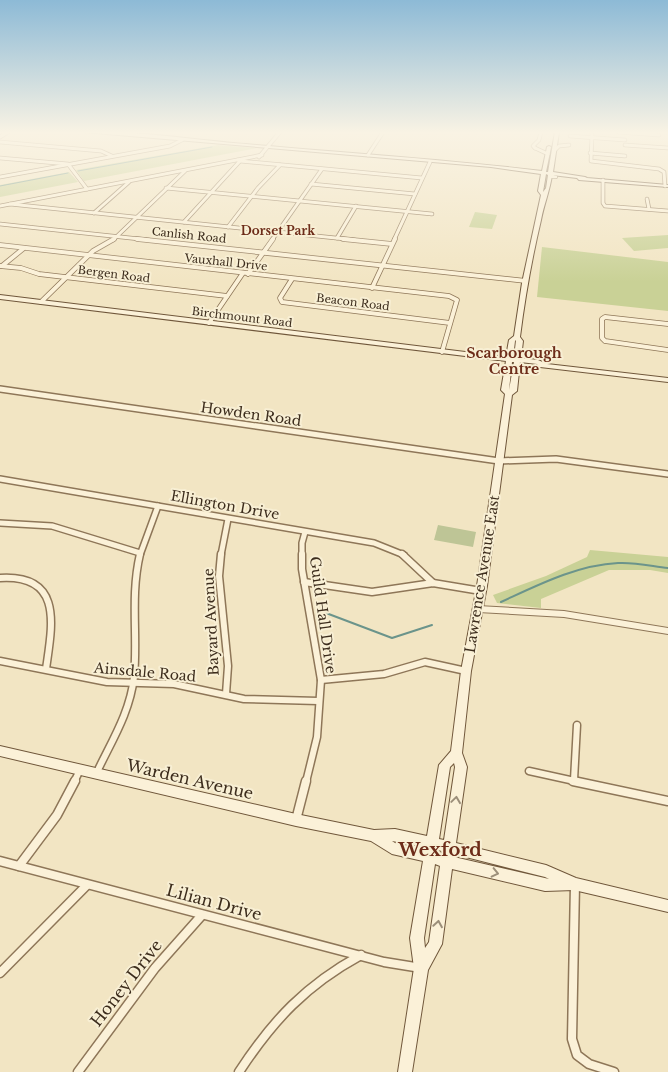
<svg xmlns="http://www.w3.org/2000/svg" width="668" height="1072" viewBox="0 0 668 1072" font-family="'Libre Baskerville',serif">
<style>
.green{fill:#c9d196}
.cemetery{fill:#bec596}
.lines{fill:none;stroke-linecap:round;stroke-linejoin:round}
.stream-far1{stroke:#6b948b;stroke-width:1}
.stream{stroke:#6b948b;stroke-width:2}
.pedestrian-casing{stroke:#8e7658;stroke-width:4}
.minor-far4-casing{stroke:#8e7658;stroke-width:4.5}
.minor-far3-casing{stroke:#8e7658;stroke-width:5.5}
.minor-far2-casing{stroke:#8e7658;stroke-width:8}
.minor-far1-casing{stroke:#8e7658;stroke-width:9}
.minor-casing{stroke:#8e7658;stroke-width:11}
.tertiary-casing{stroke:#8e7658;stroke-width:2}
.secondary-casing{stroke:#70573b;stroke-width:2}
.pedestrian{stroke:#fbf1d8;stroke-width:2.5}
.minor-far4{stroke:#fbf1d8;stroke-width:3}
.minor-far3{stroke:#fbf1d8;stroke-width:4}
.minor-far2{stroke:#fbf1d8;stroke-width:5}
.minor-far1{stroke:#fbf1d8;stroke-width:6}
.minor{stroke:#fbf1d8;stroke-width:8}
.tertiary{fill:#fbf1d8;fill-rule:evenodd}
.secondary{fill:#fbf1d8;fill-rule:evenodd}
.oneway{stroke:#9c8f7a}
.labels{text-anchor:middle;stroke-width:4;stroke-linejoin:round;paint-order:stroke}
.far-street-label{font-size:11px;fill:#3d2d1d;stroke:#f8efd4}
.far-neighbourhood-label{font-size:12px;font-weight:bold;fill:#6d2c19;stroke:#f8efd4}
.far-quarter-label{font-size:14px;font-weight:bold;fill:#6d2c19;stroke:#f8efd4}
.street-label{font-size:14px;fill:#3d2d1d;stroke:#f8efd4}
.near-street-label{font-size:16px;fill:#3d2d1d;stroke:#f8efd4}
.near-neighbourhood-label{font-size:18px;font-weight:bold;fill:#6d2c19;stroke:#f8efd4}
</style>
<rect width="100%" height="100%" fill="#f2e5c3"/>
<!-- green -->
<g class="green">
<polygon points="218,145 257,148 84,181 76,170"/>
<polygon points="69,172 78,182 0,197 0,185"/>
<polygon points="475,212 497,215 492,229 469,227"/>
<polygon points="668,235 668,248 634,251 622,238"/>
<polygon points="542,247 668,262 668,311 537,297"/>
<polygon points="590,550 668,557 668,573 650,570 609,570 541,599 541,608 497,603 493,595 546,576 587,557"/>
</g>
<!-- cemetery -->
<polygon class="cemetery" points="438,525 476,532 473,547 434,540"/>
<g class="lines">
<!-- stream-far1 -->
<g class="stream-far1">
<polyline points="286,133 289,132"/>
<polyline points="78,171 212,147"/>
<polyline points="0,186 68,173"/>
</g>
<!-- stream -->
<g class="stream">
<path d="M501,602C538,585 577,565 618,563C635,562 651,566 668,568"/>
<polyline points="326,613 392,638 432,625"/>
</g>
<!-- pedestrian casing -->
<g class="pedestrian-casing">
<polygon id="pedestrian" points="552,176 556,177 552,177"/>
</g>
<!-- minor-far4 casing -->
<g class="minor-far4-casing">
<g id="minor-far4">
<polyline points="592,132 591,161 659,169 664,172 665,186"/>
<polyline points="618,132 659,135"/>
<polyline points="570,136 625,140"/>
<polyline points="0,137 8,132"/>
<polyline points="0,142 101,151 112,156"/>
<polyline points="625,145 668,148"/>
<polyline points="535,148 533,146 539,140 541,132"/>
<polyline points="535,148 548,154"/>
<polyline points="555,150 559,146 569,145"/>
<polyline points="590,153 625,156"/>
<polyline points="368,155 383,132"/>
<polyline points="259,157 280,132"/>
<polyline points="0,158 68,164 87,189"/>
<polyline points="240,161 422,178"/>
<polyline points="0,177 170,146 182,140"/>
<polyline points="603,180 603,203 605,206 668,211"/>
<polyline points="311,184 415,194"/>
<polyline points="166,188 432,214"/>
<polyline points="647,199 649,209"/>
<polyline points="10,204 355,240"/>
<polyline points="0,206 262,155"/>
<polyline points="94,213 129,182"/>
<polyline points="184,222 240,161 238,160"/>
<polyline points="0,224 149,240"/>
<polyline points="228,227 258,188 280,165"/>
<polyline points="337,238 356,206"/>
<polyline points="113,240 185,171"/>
<polyline points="272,240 322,169"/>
<polyline points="394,240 430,162"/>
</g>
</g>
<!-- minor-far3 casing -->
<g class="minor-far3-casing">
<g id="minor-far3">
<polyline points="137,239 526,281"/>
<polyline points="343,239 392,244"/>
<polyline points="0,245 449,296 457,300 442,352"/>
<polyline points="0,266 21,268 39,274 227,296"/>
<polyline points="2,266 24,248"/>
<polyline points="248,274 273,239"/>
<polyline points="292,279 280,298 282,302 450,323"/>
<polyline points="372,288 395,239"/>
<polyline points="41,302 93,251 114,239"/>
<polyline points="209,323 243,273"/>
<polyline points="668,324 605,317 602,319 602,338 605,341 668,350"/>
</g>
</g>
<!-- minor-far2 casing -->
<g class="minor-far2-casing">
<g id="minor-far2">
<polyline points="0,389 499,461 556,459 668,474"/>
<polyline points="0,479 374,543 404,555"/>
<polyline points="0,523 52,526 140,553"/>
<polyline points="140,555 158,506"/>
<polyline points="221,555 228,519"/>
<polyline points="302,555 302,543 305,532"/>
</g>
</g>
<!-- minor-far1 casing -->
<g class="minor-far1-casing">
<g id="minor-far1">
<polyline points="221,554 219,576 228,666 226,694"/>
<polyline points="302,554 302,569 321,680 317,737 306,782"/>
<polyline points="402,554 433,583"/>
<path d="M0,578C64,574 52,626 46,669"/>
<polyline points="304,582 372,592 433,583 481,591"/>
<polyline points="0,661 107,682 174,684 244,699 318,701"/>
<polyline points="321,680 384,674 425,662 466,671"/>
<polyline points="529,771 579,782"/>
<path d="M96,774C111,742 130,713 134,677C138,635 130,597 140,554"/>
<polyline points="574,780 577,725"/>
<polyline points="74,782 80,770"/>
</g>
</g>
<!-- minor casing -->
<g class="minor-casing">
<g id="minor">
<polyline points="573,781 668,801"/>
<polyline points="296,820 306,781"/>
<polyline points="0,861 384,962 421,968"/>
<polyline points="19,866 57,815 75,781"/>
<polyline points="575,884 572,1039 577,1055 589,1064 614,1072"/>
<polyline points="0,973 87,885"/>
<polyline points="78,1072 155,968 202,915"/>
<path d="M239,1072C273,1020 306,985 361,955"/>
</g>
</g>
<!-- tertiary casing -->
<g class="tertiary-casing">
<polygon id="tertiary" points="478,606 564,611 668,628 668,634 564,617 478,612 475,611 474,609 475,607"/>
</g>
<!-- secondary casing -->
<g class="secondary-casing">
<path id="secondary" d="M83,132C137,130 192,140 246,144C344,153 444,159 542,171L547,147L549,146L551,147L546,172H548L555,132H559L553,172L585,177L587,178L668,185V187L579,180L577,178L552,175C550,190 544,204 541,220C532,258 525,297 520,337L523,341L521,358L538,360L547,364L668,378V382L540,367L538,366L537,364L520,362L517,391L512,395L487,586L471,671L462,753L467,767L456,843L546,865L576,878L668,900V912L574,890L545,891L452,869L442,944L428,970L412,1072H398L414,968L410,938L423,861L392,854L371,841L296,826L0,756V746L296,814L374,830L395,829L427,836L439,765L451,751L461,671L477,586L505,394L501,390L506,361L0,299V295L506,357L509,340L514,336L522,283L541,195L538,191L541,174L491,167ZM546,174L548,175L546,188L543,192ZM516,340L514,358H513L515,341ZM512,362H514L509,390ZM454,763L455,767L444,840L439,839L450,767ZM392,841L426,847L425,850L395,843ZM437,850L442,851V854L437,853ZM454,854L545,877L549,879L454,857ZM435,864L440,866L429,942L425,948L424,938Z"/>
</g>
<!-- pedestrian -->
<use href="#pedestrian" class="pedestrian"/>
<!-- minor-far4 -->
<use href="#minor-far4" class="minor-far4"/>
<!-- minor-far3 -->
<use href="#minor-far3" class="minor-far3"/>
<!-- minor-far2 -->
<use href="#minor-far2" class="minor-far2"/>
<!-- minor-far1 -->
<use href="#minor-far1" class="minor-far1"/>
<!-- minor -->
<use href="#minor" class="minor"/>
<!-- tertiary -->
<use href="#tertiary" class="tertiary"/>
<!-- secondary -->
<use href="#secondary" class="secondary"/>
</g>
<!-- one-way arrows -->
<defs><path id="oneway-chevron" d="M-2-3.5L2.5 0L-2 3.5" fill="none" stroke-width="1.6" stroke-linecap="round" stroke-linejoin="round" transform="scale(1.25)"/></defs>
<g class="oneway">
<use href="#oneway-chevron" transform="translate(456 800) rotate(-82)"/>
<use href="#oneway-chevron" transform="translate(495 873) rotate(13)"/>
<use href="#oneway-chevron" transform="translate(438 924) rotate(-81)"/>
</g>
<!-- sky -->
<linearGradient id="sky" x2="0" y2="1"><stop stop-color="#8dbad6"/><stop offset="0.47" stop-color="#f9f3e4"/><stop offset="1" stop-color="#f9f3e4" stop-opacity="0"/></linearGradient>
<rect width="668" height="282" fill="url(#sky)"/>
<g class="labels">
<!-- far-street labels -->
<g class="far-street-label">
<text transform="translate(189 235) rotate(6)" y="4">Canlish Road</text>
<text transform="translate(226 262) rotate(6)" y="4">Vauxhall Drive</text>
<text transform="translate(114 274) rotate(7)" y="4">Bergen Road</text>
<text transform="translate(353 302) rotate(7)" y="4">Beacon Road</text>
<text transform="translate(242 317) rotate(7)" y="4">Birchmount Road</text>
</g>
<!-- far-neighbourhood labels -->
<g class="far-neighbourhood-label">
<text x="278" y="235">Dorset Park</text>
</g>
<!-- far-quarter labels -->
<g class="far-quarter-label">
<text x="514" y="358">Scarborough<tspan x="514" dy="16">Centre</tspan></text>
</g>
<!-- street labels -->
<g class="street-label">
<text transform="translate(251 414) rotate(8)" y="5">Howden Road</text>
<text transform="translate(225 505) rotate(10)" y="5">Ellington Drive</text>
<text transform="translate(482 574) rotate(-81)" y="5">Lawrence Avenue East</text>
<text transform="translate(323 615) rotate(82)" y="5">Guild Hall Drive</text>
<text transform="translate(211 622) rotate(-93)" y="5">Bayard Avenue</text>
<text transform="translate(145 672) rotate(5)" y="5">Ainsdale Road</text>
</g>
<!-- near-street labels -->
<g class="near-street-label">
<text transform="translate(190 779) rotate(13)" y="6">Warden Avenue</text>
<text transform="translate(214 902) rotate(15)" y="6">Lilian Drive</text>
<text transform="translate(126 983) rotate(-52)" y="6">Honey Drive</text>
</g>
<!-- near-neighbourhood labels -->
<g class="near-neighbourhood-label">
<text x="440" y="856">Wexford</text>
</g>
</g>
</svg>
